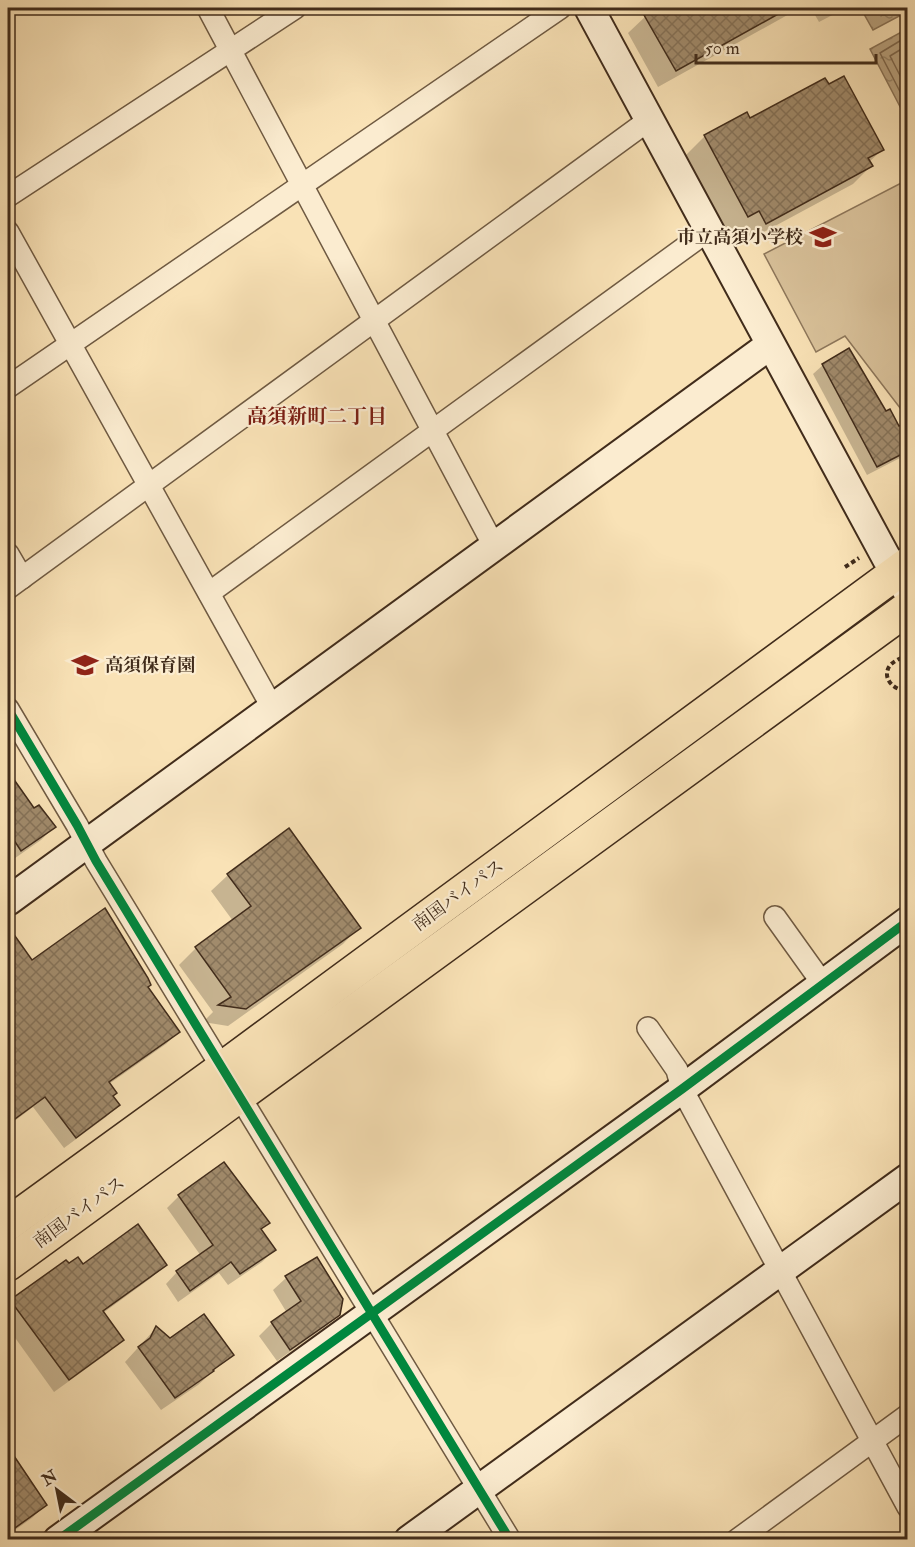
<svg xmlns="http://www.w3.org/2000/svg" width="915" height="1547" viewBox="0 0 915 1547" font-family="'IM FELL Double Pica','Noto Serif JP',serif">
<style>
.green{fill:#dac39c;stroke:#8e785c;stroke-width:1.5}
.water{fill:url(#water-ripples);stroke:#8a7458;stroke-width:1.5}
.shadow{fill:#0003}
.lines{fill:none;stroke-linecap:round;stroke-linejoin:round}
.shore{stroke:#7e684e;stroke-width:1.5}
.building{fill:url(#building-cross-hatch);stroke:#412c1b;stroke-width:1.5}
.street-casing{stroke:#6f5a42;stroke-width:24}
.secondary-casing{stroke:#412c1b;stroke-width:32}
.highway-casing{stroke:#412c1b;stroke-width:36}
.path{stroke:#412c1b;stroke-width:4;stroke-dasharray:4.5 3;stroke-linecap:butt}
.street{stroke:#fbecd0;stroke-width:21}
.secondary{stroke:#fbecd0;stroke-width:28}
.highway{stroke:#f9e2b6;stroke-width:33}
.cycleway-casing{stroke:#fbecd0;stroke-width:13}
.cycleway{stroke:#00873e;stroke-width:9}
.labels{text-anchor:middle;stroke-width:4.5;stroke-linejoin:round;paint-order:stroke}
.poi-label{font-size:18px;font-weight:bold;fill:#412c1b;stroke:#fbecd0;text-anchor:end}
.street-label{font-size:18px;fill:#412c1b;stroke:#fbecd0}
.neighbourhood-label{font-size:20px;font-weight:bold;fill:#7a1f14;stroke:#fbecd0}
</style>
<defs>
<pattern id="water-ripples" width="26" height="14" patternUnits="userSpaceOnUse" patternTransform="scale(1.5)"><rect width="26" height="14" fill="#baa481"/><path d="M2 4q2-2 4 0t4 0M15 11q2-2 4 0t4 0" fill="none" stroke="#998669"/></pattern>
<pattern id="building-cross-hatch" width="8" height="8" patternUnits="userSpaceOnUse" patternTransform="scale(1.5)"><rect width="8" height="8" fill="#a18b6c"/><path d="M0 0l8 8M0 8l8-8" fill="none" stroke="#857258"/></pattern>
</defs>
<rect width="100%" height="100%" fill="#f9e2b6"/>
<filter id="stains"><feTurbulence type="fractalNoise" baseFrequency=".00333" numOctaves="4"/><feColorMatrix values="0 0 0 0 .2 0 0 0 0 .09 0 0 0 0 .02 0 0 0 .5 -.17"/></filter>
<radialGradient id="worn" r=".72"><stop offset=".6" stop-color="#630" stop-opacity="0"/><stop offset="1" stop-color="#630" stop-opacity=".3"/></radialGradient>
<!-- green -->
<polygon class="green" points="907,180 907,417 845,336 816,352 764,254"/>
<!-- water -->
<g class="water">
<polygon points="876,8 902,8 905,13 873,30 864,14"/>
<polygon points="907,29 907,120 870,49"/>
</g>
<!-- shadow -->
<g class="shadow">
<polygon points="643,8 800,8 658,87 628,33 647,15"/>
<polygon points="811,8 846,8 819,22"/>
<polygon points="828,86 882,150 869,162 871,166 853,184 747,241 741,228 729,234 686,155 704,137 746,114 749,120"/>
<polygon points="823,365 908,450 900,458 867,475 813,374"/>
<polygon points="8,771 34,810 54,827 41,840 8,863"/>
<polygon points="228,875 359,927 343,944 228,1026 203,1022 213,1012 179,965 196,948 233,921 211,891"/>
<polygon points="10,931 32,962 147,988 178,1032 166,1044 109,1084 111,1096 118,1105 106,1117 64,1148 33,1107 8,1126 8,932"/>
<polygon points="179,1196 268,1223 260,1231 274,1250 262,1262 228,1285 219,1273 178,1302 166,1284 177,1272 201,1256 167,1208"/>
<polygon points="68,1265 165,1265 151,1278 103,1313 122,1339 108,1353 54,1392 8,1328 8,1304"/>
<polygon points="286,1278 339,1314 325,1327 277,1361 259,1336 272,1323 287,1313 273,1290"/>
<polygon points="156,1328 170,1340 232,1354 198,1385 161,1410 125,1362"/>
<polygon points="8,1451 45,1505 32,1518 8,1535"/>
</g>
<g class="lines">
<!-- shore -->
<g class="shore">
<polyline points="908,36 880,53 908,107"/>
<polyline points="908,45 890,56 908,91"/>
</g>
</g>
<!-- building -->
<g class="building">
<polygon points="657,8 789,8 676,71 644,15"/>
<polygon points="844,76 884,150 868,158 873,166 766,224 759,211 748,217 704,135 747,112 750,118 825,78 829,84"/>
<polygon points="849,348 886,411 890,409 899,426 908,422 908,451 877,467 822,364"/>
<polygon points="8,771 34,808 39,805 56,827 21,851 8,831"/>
<polygon points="289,828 361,928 246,1009 218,1005 231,997 195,947 251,906 227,874"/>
<polygon points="105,908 148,978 151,985 148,987 180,1032 109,1082 117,1093 113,1096 120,1105 76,1138 45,1097 8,1124 8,926 32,960"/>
<polygon points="224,1162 270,1223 261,1229 276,1250 240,1274 231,1262 190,1291 176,1271 213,1245 178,1195"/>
<polygon points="138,1224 167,1265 103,1311 124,1340 69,1380 10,1300 66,1260 69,1263 78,1257 83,1264"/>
<polygon points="317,1257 343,1299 340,1315 290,1350 271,1322 301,1301 285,1276"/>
<polygon points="204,1314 234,1355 213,1370 214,1371 175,1398 138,1347 150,1338 156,1326 170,1338"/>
<polygon points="8,1447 47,1505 8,1533"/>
</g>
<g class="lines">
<!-- street casing -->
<g class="street-casing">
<g id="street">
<polyline points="208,8 494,546"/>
<polyline points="8,196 295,8"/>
<polyline points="8,232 272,707"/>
<polyline points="8,387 560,8"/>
<polyline points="8,554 22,578"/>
<polyline points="8,588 649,120"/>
<polyline points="209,593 709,230"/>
<path d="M8,709L77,825L96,861C235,1086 372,1313 510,1540"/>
<polyline points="775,917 823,984"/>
<polyline points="648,1028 677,1070 682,1089 908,1507"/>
<polyline points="737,1540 908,1415"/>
</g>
</g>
<!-- secondary casing -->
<g class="secondary-casing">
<g id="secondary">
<polyline points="589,8 887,559 908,592"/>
<polyline points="8,901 770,345"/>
<polyline points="58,1540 682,1089 908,921"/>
<polyline points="409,1540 908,1178"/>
</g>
</g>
<!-- highway casing -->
<g class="highway-casing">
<g id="highway">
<polyline points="8,1224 223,1068 908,564"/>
<polyline points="8,1264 908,608"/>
</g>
</g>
<!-- path -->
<g class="path">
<polyline points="845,567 859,558"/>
<path d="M908,654C902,658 890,662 888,669C883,681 897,692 908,690"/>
</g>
<!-- street -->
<use href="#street" class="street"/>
<!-- secondary -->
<use href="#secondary" class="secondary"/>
<!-- highway -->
<use href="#highway" class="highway"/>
<!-- cycleway casing -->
<g class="cycleway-casing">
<g id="cycleway">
<path d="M8,709L77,825L96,861C235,1086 372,1313 510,1540"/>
<polyline points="58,1540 682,1089 908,921"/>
</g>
</g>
<!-- cycleway -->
<use href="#cycleway" class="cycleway"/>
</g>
<!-- icons -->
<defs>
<g id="school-bare" transform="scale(2.07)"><path d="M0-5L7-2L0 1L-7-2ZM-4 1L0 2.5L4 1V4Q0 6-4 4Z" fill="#8f2418" stroke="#fbecd0" stroke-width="2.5" paint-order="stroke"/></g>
</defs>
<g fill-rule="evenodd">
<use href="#school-bare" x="823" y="237"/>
<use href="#school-bare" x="85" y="665"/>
</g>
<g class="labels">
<!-- poi labels -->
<g class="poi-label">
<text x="803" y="243">市立高須小学校</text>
<text x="105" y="671" text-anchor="start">高須保育園</text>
</g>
<!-- street labels -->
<g class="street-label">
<text transform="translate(458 895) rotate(-36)" y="6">南国バイパス</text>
<text transform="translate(79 1212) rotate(-36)" y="6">南国バイパス</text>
</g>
<!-- neighbourhood labels -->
<g class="neighbourhood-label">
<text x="317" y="423">高須新町二丁目</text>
</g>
</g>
<!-- margin -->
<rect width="915" height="1547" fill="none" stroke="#f9e2b6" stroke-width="30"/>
<rect x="9" y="9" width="897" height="1529" fill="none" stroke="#412c1b" stroke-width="3"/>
<rect x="15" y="15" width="885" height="1517" fill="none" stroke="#412c1b" stroke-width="1.5"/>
<!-- north arrow -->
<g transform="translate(57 1490) rotate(328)" stroke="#fbecd0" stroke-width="4.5" paint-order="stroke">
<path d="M0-4.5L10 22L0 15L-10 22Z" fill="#412c1b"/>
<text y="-9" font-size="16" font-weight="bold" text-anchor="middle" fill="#412c1b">N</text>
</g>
<!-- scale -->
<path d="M696 54v9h180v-9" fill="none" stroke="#412c1b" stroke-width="3"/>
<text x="705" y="54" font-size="18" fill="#412c1b" stroke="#fbecd0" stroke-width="4.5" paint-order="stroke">50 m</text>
<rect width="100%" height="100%" filter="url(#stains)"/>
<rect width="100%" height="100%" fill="url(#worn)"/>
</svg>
